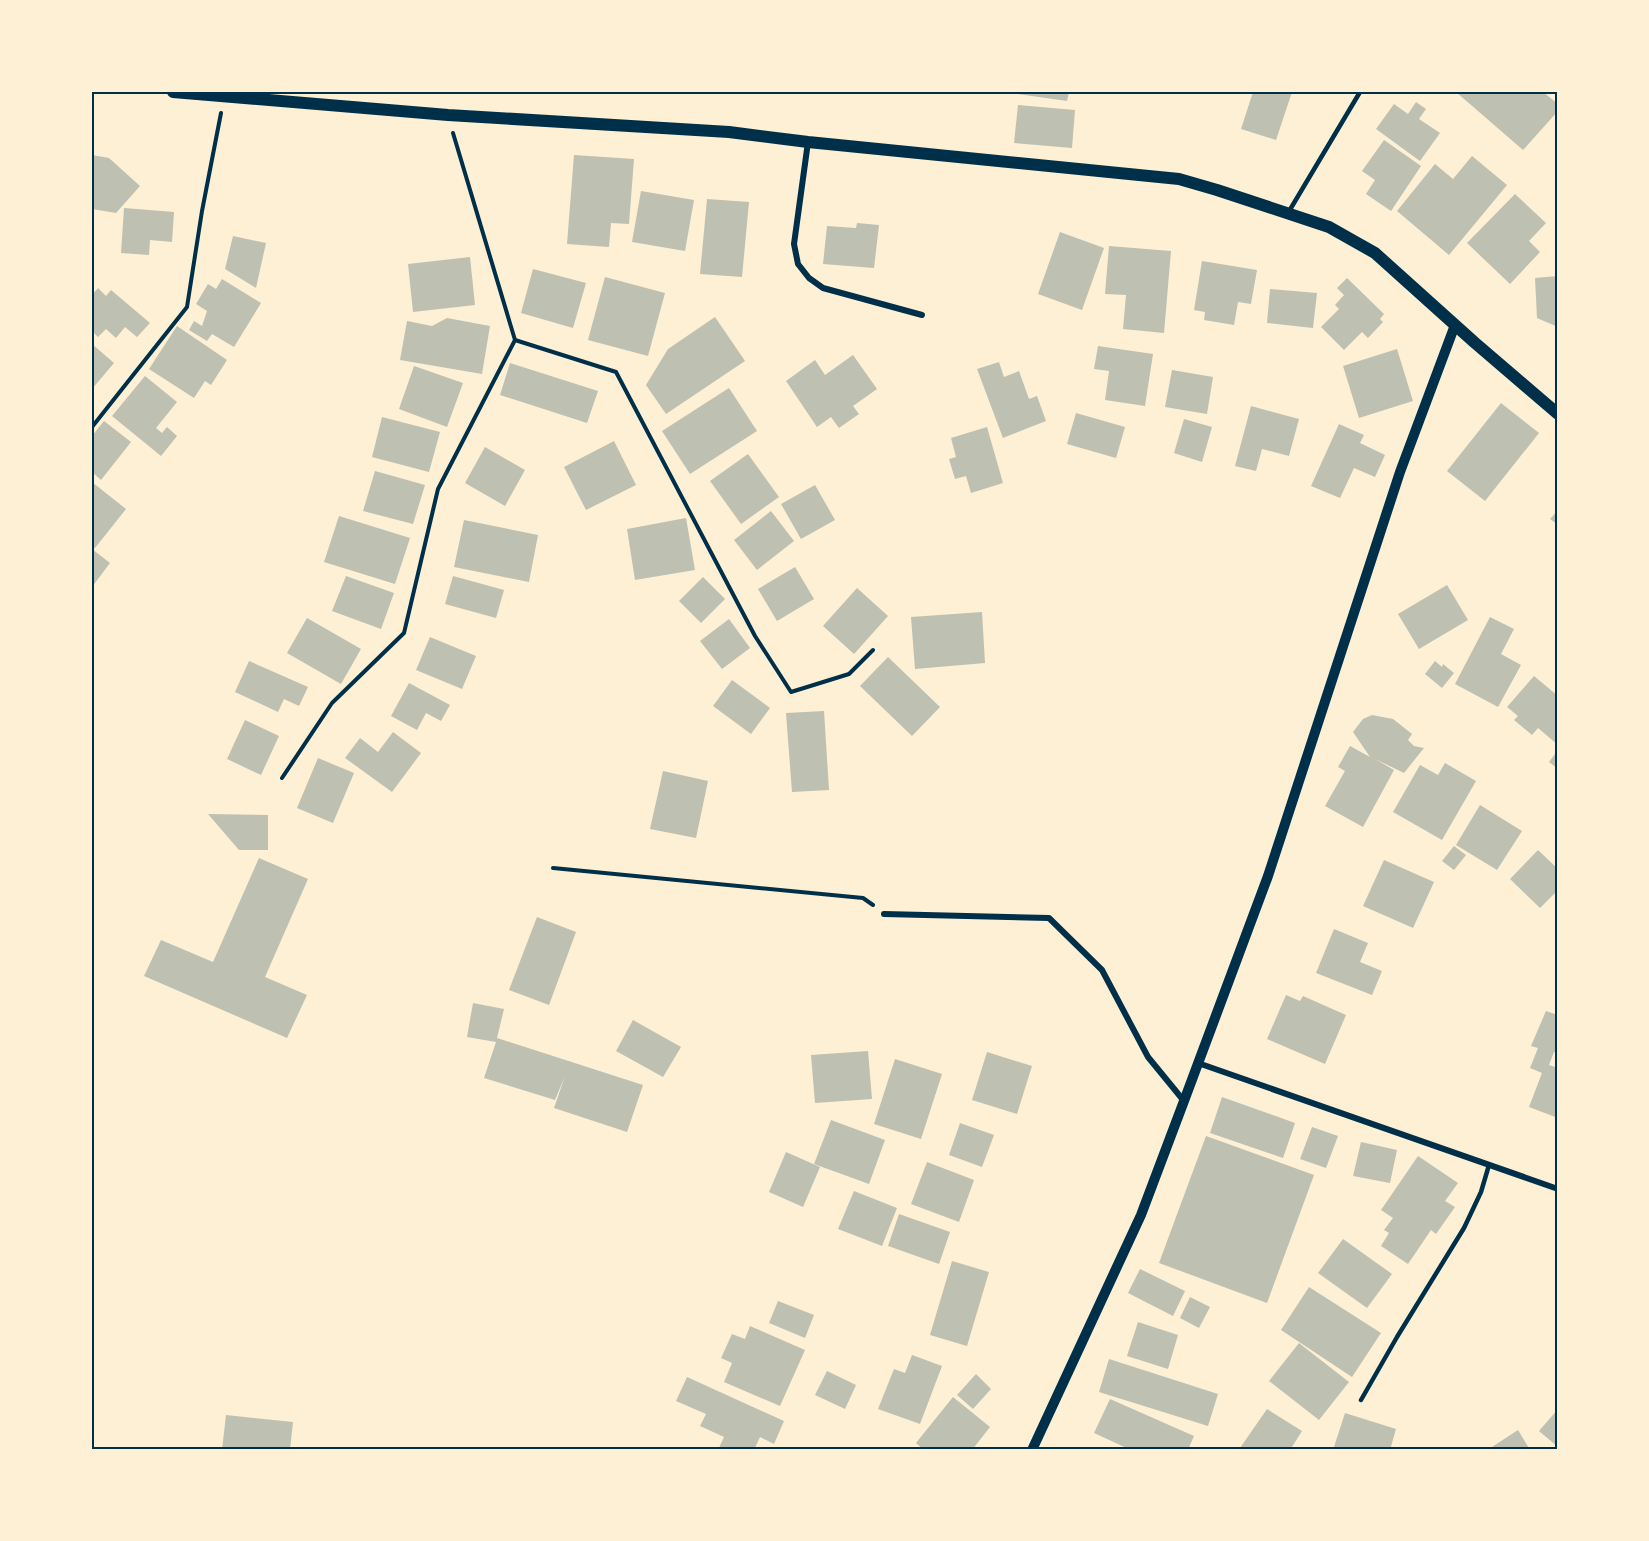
<svg xmlns="http://www.w3.org/2000/svg" width="1649" height="1541" viewBox="0 0 1649 1541" font-family="Spectral,serif">
<style>
.building{fill:#bec0b2}
.lines{fill:none;stroke-linecap:round;stroke-linejoin:round}
.path{stroke:#003049;stroke-width:4}
.service{stroke:#003049;stroke-width:4.5}
.minor{stroke:#003049;stroke-width:6}
.tertiary{stroke:#003049;stroke-width:10}
.secondary{stroke:#003049;stroke-width:12}
.neatline{fill:none;stroke:#003049;stroke-width:2}
</style>
<rect width="100%" height="100%" fill="#fdf0d5"/>
<!-- building -->
<g class="building">
<polygon points="1011,92 1069,92 1067,101 1011,93"/>
<polygon points="1253,92 1292,92 1276,140 1241,129"/>
<polygon points="1456,92 1543,92 1558,104 1558,111 1523,150"/>
<polygon points="1416,102 1426,109 1419,119 1440,133 1420,161 1376,129 1394,104 1408,114"/>
<polygon points="1018,105 1075,110 1072,148 1014,143"/>
<polygon points="1384,140 1421,166 1391,211 1366,194 1375,180 1362,171"/>
<polygon points="92,155 109,158 140,186 116,213 92,209"/>
<polygon points="574,155 634,159 629,224 611,223 609,247 567,244"/>
<polygon points="1472,156 1507,185 1449,255 1397,211 1435,164 1453,179"/>
<polygon points="641,191 694,200 685,251 632,242"/>
<polygon points="1515,194 1546,223 1529,241 1540,252 1510,284 1467,243"/>
<polygon points="707,199 749,202 742,277 700,274"/>
<polygon points="124,208 174,212 172,242 150,240 149,255 121,253"/>
<polygon points="857,223 879,225 874,268 823,264 827,226 856,228"/>
<polygon points="1060,232 1104,248 1082,310 1038,294"/>
<polygon points="233,236 266,243 256,288 225,269"/>
<polygon points="1109,246 1171,251 1164,333 1123,329 1126,295 1105,294"/>
<polygon points="470,257 475,305 413,312 408,264"/>
<polygon points="1202,261 1257,270 1251,304 1238,302 1234,325 1204,320 1205,312 1194,310"/>
<polygon points="533,269 586,283 573,328 521,313"/>
<polygon points="1558,276 1558,327 1537,318 1535,278"/>
<polygon points="605,277 665,293 648,356 588,340"/>
<polygon points="1347,278 1384,314 1380,319 1383,322 1368,338 1362,332 1344,350 1321,327 1339,309 1335,305 1344,295 1337,288"/>
<polygon points="222,279 261,303 234,347 212,334 207,341 189,330 194,321 202,326 207,311 196,304 208,284 216,289"/>
<polygon points="98,288 106,296 111,290 150,323 137,337 125,327 116,338 106,329 98,337 92,331 92,295"/>
<polygon points="1270,289 1317,293 1313,328 1267,323"/>
<polygon points="715,317 745,361 666,414 646,385 668,349"/>
<polygon points="447,318 490,326 482,374 400,360 407,321 432,326"/>
<polygon points="177,326 227,360 211,385 205,381 194,398 149,369"/>
<polygon points="92,344 114,363 92,389"/>
<polygon points="1098,346 1153,354 1145,406 1105,400 1109,371 1094,369"/>
<polygon points="1397,349 1413,401 1359,418 1343,366"/>
<polygon points="853,355 877,389 853,406 859,414 839,428 831,417 817,427 786,381 815,360 825,375"/>
<polygon points="999,362 1004,377 1019,371 1029,399 1037,396 1046,421 1003,438 977,369"/>
<polygon points="510,363 598,391 587,423 500,395"/>
<polygon points="414,366 463,383 447,427 399,409"/>
<polygon points="1172,370 1213,377 1207,414 1165,407"/>
<polygon points="145,376 177,402 156,428 162,433 167,427 177,436 161,456 112,416"/>
<polygon points="729,388 757,431 690,474 662,431"/>
<polygon points="1501,403 1539,433 1485,501 1447,471"/>
<polygon points="1251,406 1299,419 1289,456 1262,449 1256,471 1235,466"/>
<polygon points="1076,413 1125,427 1116,458 1067,444"/>
<polygon points="382,417 440,432 429,472 372,457"/>
<polygon points="1184,419 1212,427 1202,462 1174,453"/>
<polygon points="104,421 131,442 101,480 92,472 92,436"/>
<polygon points="1339,424 1364,435 1360,443 1385,455 1375,477 1354,468 1340,498 1311,486"/>
<polygon points="987,427 1003,483 971,493 966,476 955,479 949,459 956,457 951,438"/>
<polygon points="614,441 636,485 586,510 564,467"/>
<polygon points="485,447 525,470 505,506 465,483"/>
<polygon points="748,454 779,497 741,524 710,481"/>
<polygon points="375,471 425,485 413,524 363,511"/>
<polygon points="92,482 126,509 95,548 92,545"/>
<polygon points="815,485 835,520 801,539 781,504"/>
<polygon points="1558,510 1558,525 1550,519"/>
<polygon points="771,511 794,541 757,570 734,540"/>
<polygon points="339,516 410,538 395,584 324,562"/>
<polygon points="686,518 695,570 635,580 627,529"/>
<polygon points="464,520 538,535 529,582 454,567"/>
<polygon points="92,549 110,563 92,587"/>
<polygon points="795,567 814,599 777,621 758,589"/>
<polygon points="346,576 394,593 381,629 332,611"/>
<polygon points="453,576 504,590 496,618 445,604"/>
<polygon points="703,577 725,599 701,623 679,601"/>
<polygon points="1447,585 1468,620 1419,649 1398,614"/>
<polygon points="857,588 888,616 854,654 823,626"/>
<polygon points="982,612 985,663 915,669 911,617"/>
<polygon points="1490,617 1514,629 1501,654 1521,665 1498,707 1455,684"/>
<polygon points="307,618 361,649 341,684 287,653"/>
<polygon points="729,619 750,648 722,669 700,641"/>
<polygon points="430,637 476,656 462,689 416,670"/>
<polygon points="888,657 940,707 912,736 860,686"/>
<polygon points="249,661 308,687 299,706 284,699 278,712 235,692"/>
<polygon points="1435,661 1442,667 1443,664 1454,673 1442,688 1425,674"/>
<polygon points="1534,676 1558,696 1558,745 1538,728 1532,735 1514,720 1518,716 1507,707"/>
<polygon points="732,680 770,708 751,734 713,706"/>
<polygon points="409,683 450,705 441,721 426,713 417,730 391,716"/>
<polygon points="824,711 829,790 792,792 786,713"/>
<polygon points="1372,715 1393,719 1412,734 1408,740 1414,746 1424,748 1404,773 1375,759 1394,770 1363,827 1325,806 1345,771 1338,767 1350,746 1370,757 1353,732 1363,719"/>
<polygon points="245,720 279,736 261,775 227,759"/>
<polygon points="393,732 421,753 392,792 345,758 360,738 378,752"/>
<polygon points="1558,750 1558,769 1549,762"/>
<polygon points="318,758 354,773 333,823 297,808"/>
<polygon points="1445,763 1476,781 1442,840 1393,812 1420,765 1438,775"/>
<polygon points="663,771 708,781 696,838 650,829"/>
<polygon points="1480,805 1522,831 1497,870 1456,845"/>
<polygon points="208,814 268,815 268,850 239,850"/>
<polygon points="1454,846 1466,855 1454,870 1442,861"/>
<polygon points="1538,850 1558,869 1558,890 1540,908 1510,879"/>
<polygon points="259,858 308,879 265,977 307,995 287,1038 144,976 161,940 213,962"/>
<polygon points="1384,860 1434,882 1413,928 1363,906"/>
<polygon points="537,917 576,932 549,1005 509,990"/>
<polygon points="1334,929 1368,943 1360,962 1382,971 1372,995 1316,973"/>
<polygon points="1286,995 1300,1001 1303,996 1346,1015 1325,1064 1267,1039"/>
<polygon points="473,1003 504,1009 497,1038 643,1085 627,1132 554,1108 565,1076 555,1100 484,1078 496,1042 467,1037"/>
<polygon points="1546,1011 1558,1015 1558,1053 1554,1052 1549,1065 1558,1068 1558,1118 1529,1107 1542,1073 1530,1068 1538,1048 1531,1046"/>
<polygon points="633,1020 681,1047 663,1077 616,1051"/>
<polygon points="868,1051 872,1099 815,1103 811,1055"/>
<polygon points="987,1052 1032,1066 1017,1114 972,1100"/>
<polygon points="895,1059 942,1074 921,1139 874,1124"/>
<polygon points="1222,1097 1295,1123 1283,1158 1210,1133"/>
<polygon points="831,1120 885,1140 869,1184 814,1164"/>
<polygon points="960,1123 994,1135 982,1167 949,1155"/>
<polygon points="1312,1127 1338,1136 1326,1168 1300,1159"/>
<polygon points="1206,1136 1314,1175 1267,1303 1159,1263"/>
<polygon points="1361,1142 1397,1150 1390,1183 1353,1176"/>
<polygon points="786,1152 820,1167 803,1207 769,1192"/>
<polygon points="1418,1156 1458,1183 1445,1201 1455,1207 1436,1234 1431,1230 1408,1264 1381,1246 1389,1233 1384,1230 1393,1218 1381,1210"/>
<polygon points="927,1162 974,1180 959,1222 911,1204"/>
<polygon points="854,1191 897,1208 882,1246 838,1229"/>
<polygon points="899,1214 950,1232 939,1264 888,1246"/>
<polygon points="1343,1239 1392,1274 1367,1308 1318,1273"/>
<polygon points="952,1261 989,1272 967,1346 930,1335"/>
<polygon points="1140,1269 1185,1291 1173,1316 1128,1293"/>
<polygon points="1309,1287 1381,1333 1352,1377 1281,1330"/>
<polygon points="1190,1297 1210,1307 1199,1328 1180,1318"/>
<polygon points="778,1301 814,1315 805,1338 769,1323"/>
<polygon points="1138,1322 1178,1335 1168,1369 1127,1356"/>
<polygon points="750,1326 805,1350 780,1406 724,1382 732,1363 721,1358 732,1334 745,1339"/>
<polygon points="1299,1343 1349,1382 1319,1420 1269,1381"/>
<polygon points="912,1355 942,1366 920,1424 878,1409 894,1369 905,1373"/>
<polygon points="1109,1359 1218,1394 1208,1426 1099,1392"/>
<polygon points="827,1371 856,1385 845,1409 815,1395"/>
<polygon points="976,1374 991,1389 973,1409 957,1395"/>
<polygon points="687,1377 784,1421 774,1444 760,1437 754,1450 718,1450 724,1437 700,1426 706,1414 676,1401"/>
<polygon points="953,1397 990,1427 972,1450 924,1450 916,1443"/>
<polygon points="1110,1399 1194,1436 1188,1450 1131,1450 1094,1433"/>
<polygon points="1267,1409 1302,1431 1290,1450 1241,1450 1240,1448"/>
<polygon points="1558,1409 1558,1447 1539,1431"/>
<polygon points="1345,1413 1396,1429 1390,1450 1333,1450"/>
<polygon points="226,1415 293,1422 290,1450 222,1450"/>
<polygon points="1518,1430 1530,1450 1494,1450 1492,1447"/>
</g>
<g class="lines">
<!-- path -->
<g class="path">
<polyline points="515,340 616,372 755,636 791,692 849,674 873,650"/>
<polyline points="92,427 187,307 202,211 221,113"/>
<polyline points="282,778 332,703 404,633 438,489 515,340 453,133"/>
<polyline points="553,868 863,898 873,905"/>
</g>
<!-- service -->
<g class="service">
<polyline points="1288,213 1360,92"/>
<polyline points="1361,1400 1397,1337 1464,1228 1481,1192 1489,1165"/>
</g>
<!-- minor -->
<g class="minor">
<polyline points="808,142 794,244 798,264 809,278 823,288 922,315"/>
<polyline points="884,914 1049,918 1102,970 1148,1057 1184,1101"/>
<polyline points="1198,1063 1558,1189"/>
</g>
<!-- tertiary -->
<polyline class="tertiary" points="1032,1450 1141,1215 1184,1101 1268,876 1400,472 1455,325"/>
<!-- secondary -->
<polyline class="secondary" points="173,92 448,115 729,132 808,142 1179,179 1217,190 1329,227 1375,253 1474,342 1558,414"/>
</g>
<!-- border -->
<rect width="1649" height="1541" fill="none" stroke="#fdf0d5" stroke-width="186"/>
<rect x="93" y="93" width="1463" height="1355" class="neatline"/>
</svg>
